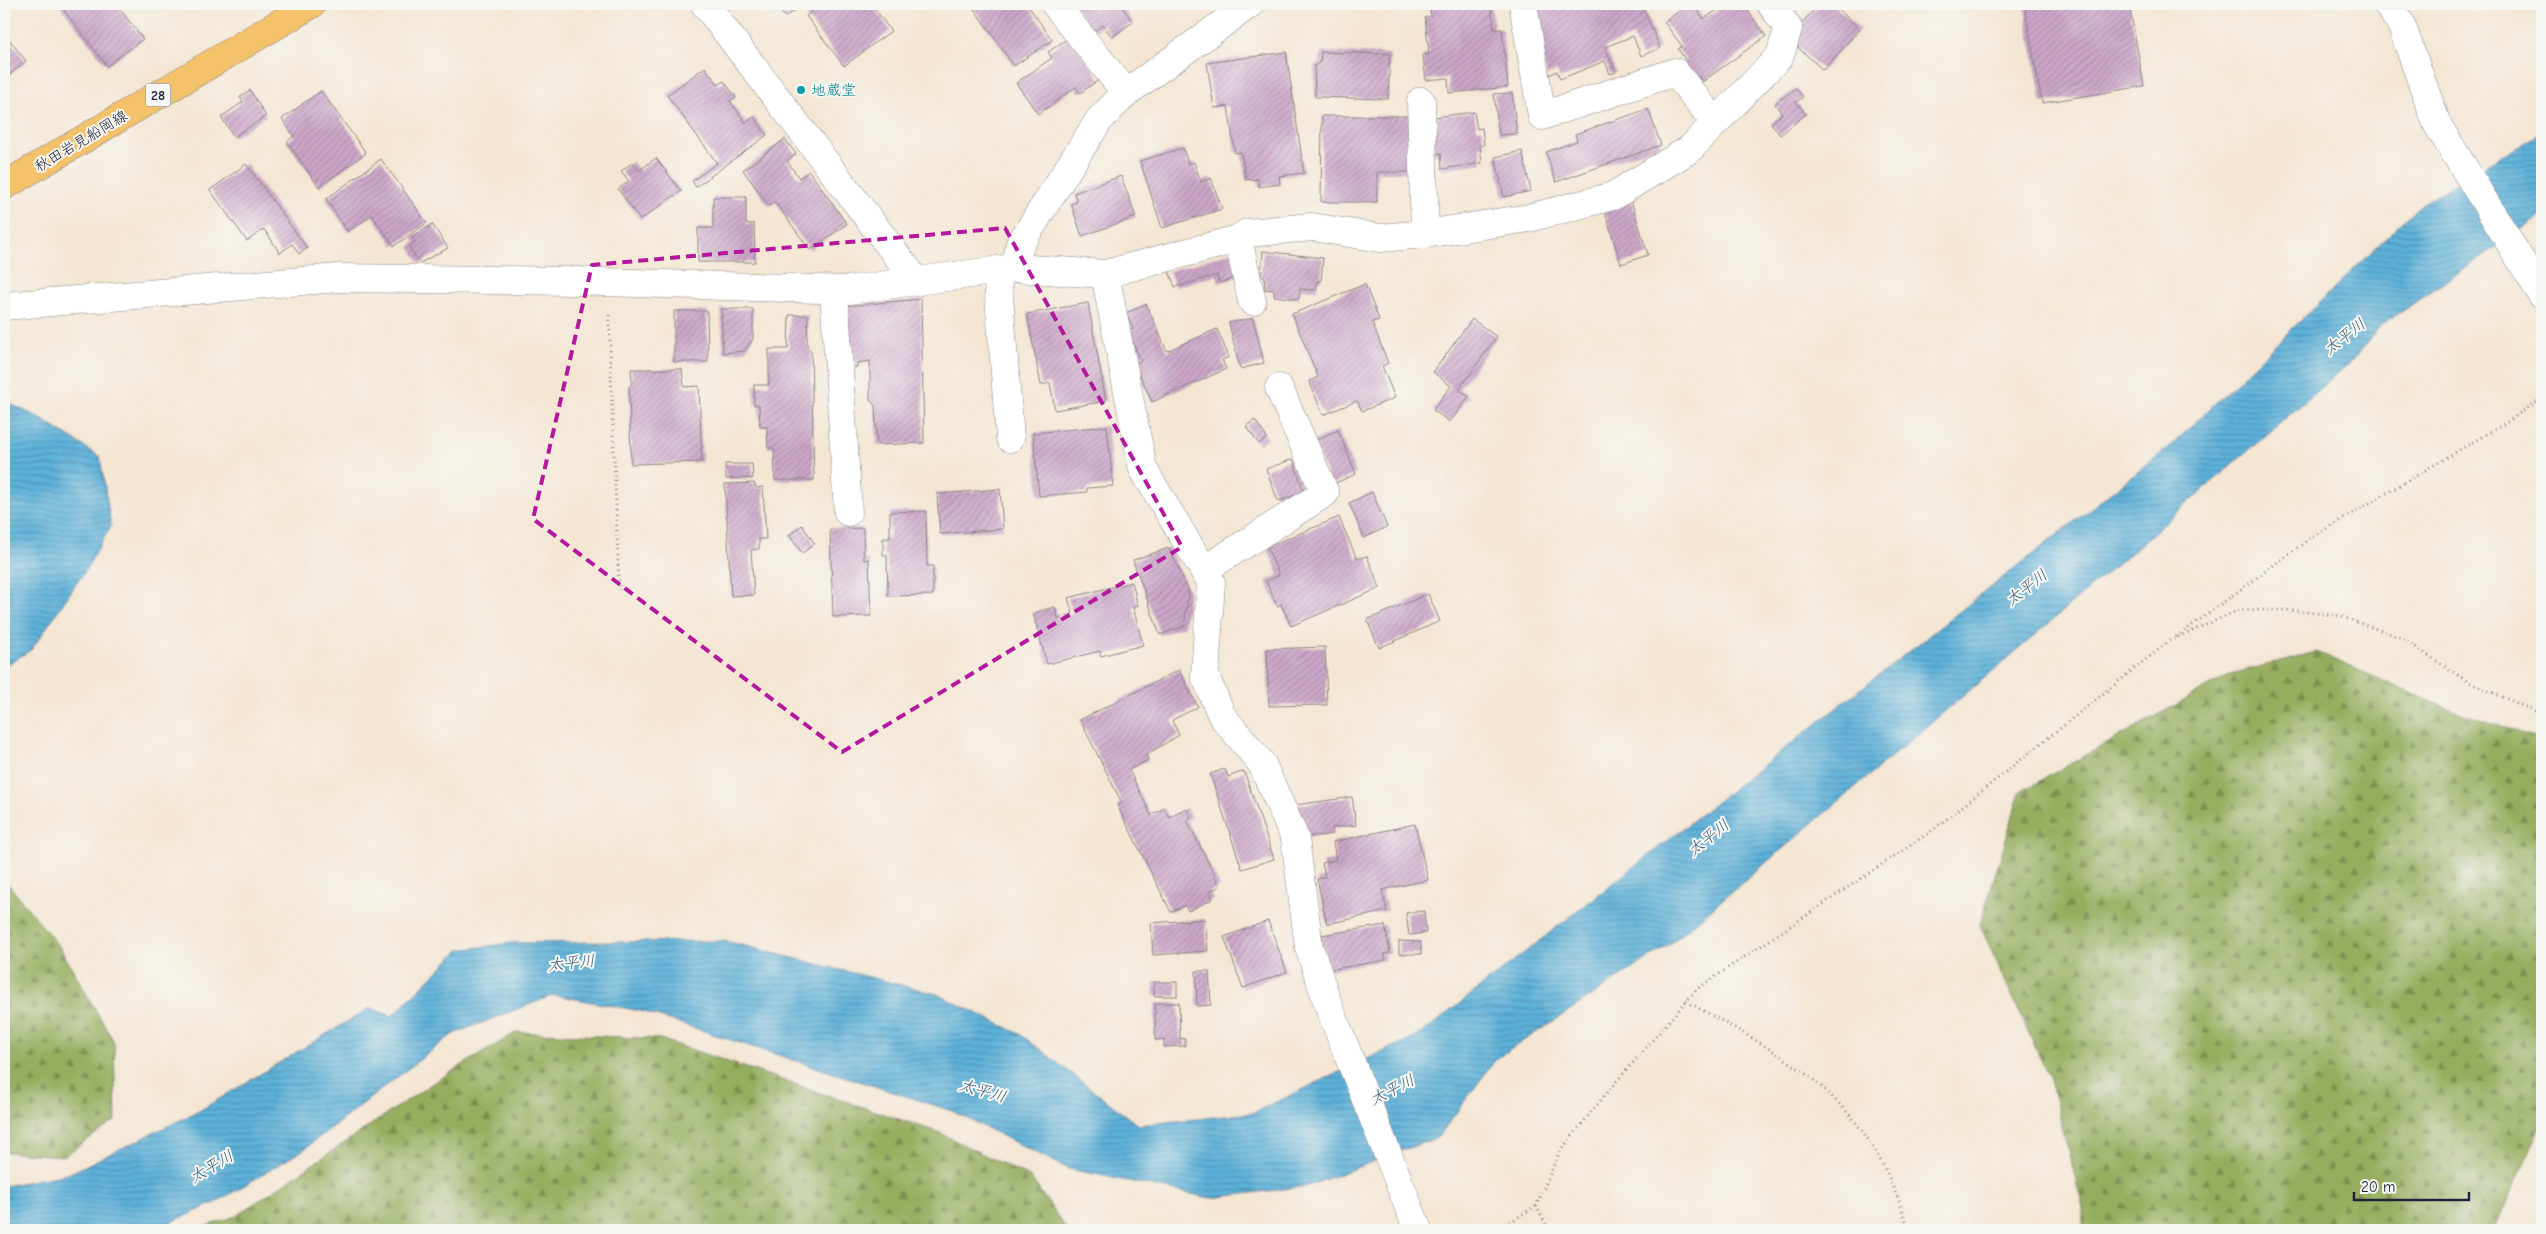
<svg xmlns="http://www.w3.org/2000/svg" width="2546" height="1234" viewBox="0 0 2546 1234" font-family="'Comic Neue','Klee One',sans-serif">
<style>
.forest{fill:url(#forest-firs);stroke:#5c684d}
.water{fill:url(#water-rules);stroke:#406a8a}
.building{fill:url(#building-hatch)}
.lines{fill:none;stroke-linecap:round;stroke-linejoin:round}
.minor-casing{stroke:#8b8487;stroke-width:29}
.major-casing{stroke:#8b8487;stroke-width:29}
.path{stroke:#8b8487;stroke-width:3;stroke-dasharray:1 4;stroke-linecap:butt}
.minor{stroke:#fff;stroke-width:28}
.major{stroke:#f3c26a;stroke-width:28}
.marked{fill:none;stroke:#b5179e;stroke-width:4;stroke-dasharray:10 6;stroke-linejoin:round}
.culture-dot{fill:#0f9aa8;stroke:#f6f6f2;stroke-width:2}
.labels{text-anchor:middle;stroke-width:4;stroke-linejoin:round;paint-order:stroke}
.shield{fill:#f6f6f2;stroke:#626272;stroke-width:1}
.shield-label{font-size:14px;font-weight:bold;fill:#22223b}
.culture-label{font-size:15px;fill:#0d838f;stroke:#f6f6f2;text-anchor:start}
.street-label{font-size:15px;fill:#22223b;stroke:#f6f6f2}
.water-label{font-size:16px;font-style:italic;fill:#3a5b7a;stroke:#f6f6f2}
</style>
<defs>
<pattern id="forest-firs" width="22" height="20" patternUnits="userSpaceOnUse" patternTransform="scale(1.25)"><rect width="22" height="20" fill="#96ad5f"/><path d="M5 1l3.5 6h-7zM16 11l3.5 6h-7z" fill="#7a8c50"/></pattern>
<pattern id="water-rules" width="6" height="5" patternUnits="userSpaceOnUse" patternTransform="scale(1.25)"><rect width="6" height="5" fill="#5db1d9"/><path d="M0 2.5h6" fill="none" stroke="#4c90b1"/></pattern>
<pattern id="building-hatch" width="6" height="6" patternUnits="userSpaceOnUse" patternTransform="scale(1.25)"><rect width="6" height="6" fill="#cda7c9"/><path d="M-1 1l2-2M0 6l6-6M5 7l2-2" fill="none" stroke="#a688a4"/></pattern>
</defs>
<rect width="100%" height="100%" fill="#f6f6f2"/>
<filter id="ink" filterUnits="userSpaceOnUse"><feTurbulence type="fractalNoise" baseFrequency=".02" numOctaves="2"/><feDisplacementMap in="SourceGraphic" scale="10" xChannelSelector="R" yChannelSelector="G"/><feConvolveMatrix kernelMatrix="1 2 1 2 8 2 1 2 1" color-interpolation-filters="sRGB"/></filter>
<filter id="wash" filterUnits="userSpaceOnUse"><feTurbulence type="fractalNoise" baseFrequency=".0096" numOctaves="4" result="noise"/><feDisplacementMap in="SourceGraphic" scale="20" xChannelSelector="R" yChannelSelector="G"/><feGaussianBlur stdDeviation="1.12" result="paint"/><feColorMatrix in="noise" values="0 0 0 0 0 0 0 0 0 0 0 0 0 0 0 0 0 1.4 0 .05"/><feComposite in="paint" operator="in"/></filter>
<g filter="url(#wash)">
<rect width="100%" height="100%" fill="#f4e6d3"/>
<!-- forest -->
<g class="forest">
<polygon points="2316,652 2444,707 2542,740 2542,1124 2494,1230 2083,1230 2083,1208 2050,1080 1980,925 2020,792 2231,674"/>
<polygon points="4,879 61,949 114,1042 116,1120 64,1156 4,1152"/>
<polygon points="517,1032 660,1039 940,1133 1031,1178 1067,1230 195,1230 236,1216 433,1083"/>
</g>
<!-- water -->
<g class="water">
<polygon points="2542,132 2542,216 2380,326 2354,359 2047,625 1670,944 1496,1059 1438,1137 1308,1186 1211,1198 1069,1169 952,1111 641,1011 554,995 453,1034 303,1150 215,1203 153,1230 4,1230 4,1186 68,1174 199,1111 370,1008 392,1016 459,950 512,943 725,941 937,994 1020,1034 1138,1125 1253,1113 1422,1033 2172,445 2420,205"/>
<polygon points="4,401 38,417 100,457 111,526 85,571 32,649 4,667"/>
</g>
<g id="blocks">
<!-- building -->
<g class="building">
<polygon points="59,4 116,4 143,39 107,66"/>
<polygon points="775,4 804,4 785,17"/>
<polygon points="822,4 871,4 891,31 844,66 806,16"/>
<polygon points="975,4 1027,4 1052,40 1014,66 972,6"/>
<polygon points="1073,4 1120,4 1133,22 1112,37 1103,25 1093,32"/>
<polygon points="1457,4 1491,4 1494,29 1502,29 1508,87 1449,93 1448,78 1426,80 1423,55 1429,54 1425,17 1431,17 1430,7"/>
<polygon points="1540,4 1642,4 1660,48 1641,56 1633,36 1605,47 1616,72 1610,74 1605,61 1560,79 1557,71 1547,76 1531,7"/>
<polygon points="1690,4 1693,4 1704,19 1726,4 1743,4 1766,36 1702,82 1699,76 1694,81 1683,65 1687,62 1678,49 1682,46 1664,22"/>
<polygon points="1819,4 1833,4 1860,29 1823,70 1794,44 1792,34"/>
<polygon points="2024,4 2129,4 2144,86 2042,103"/>
<polygon points="4,33 26,61 4,80"/>
<polygon points="1070,37 1100,79 1080,93 1076,87 1038,114 1016,83 1052,58 1048,52"/>
<polygon points="1286,52 1304,173 1279,176 1280,184 1259,187 1258,179 1246,180 1241,152 1235,153 1228,106 1214,108 1207,63"/>
<polygon points="1321,52 1390,54 1388,99 1315,97 1314,66 1320,62"/>
<polygon points="705,67 718,85 724,81 736,97 730,101 746,123 754,117 767,135 696,187 692,181 717,163 667,95"/>
<polygon points="1796,88 1803,97 1796,102 1806,114 1780,135 1771,123 1782,114 1775,104"/>
<polygon points="250,90 266,116 234,137 221,117 243,102 240,97"/>
<polygon points="321,91 366,153 319,187 287,142 294,136 282,119"/>
<polygon points="1512,93 1517,134 1499,135 1494,94"/>
<polygon points="1648,109 1661,145 1556,182 1546,152 1577,141 1575,134"/>
<polygon points="1474,112 1477,129 1482,128 1484,145 1480,146 1482,163 1442,169 1441,153 1433,154 1435,117"/>
<polygon points="1322,116 1410,116 1410,172 1377,172 1377,202 1321,202"/>
<polygon points="785,139 796,154 787,161 799,178 809,171 847,224 810,250 775,202 769,206 743,170"/>
<polygon points="1183,148 1188,164 1194,162 1201,182 1211,178 1222,209 1162,228 1140,161"/>
<polygon points="1522,151 1531,191 1504,197 1495,157"/>
<polygon points="656,158 681,191 640,220 618,189 629,181 621,171 633,162 639,171"/>
<polygon points="381,159 427,223 394,246 372,215 348,232 326,199"/>
<polygon points="246,164 307,248 299,254 292,244 280,253 264,229 247,241 210,190"/>
<polygon points="1121,176 1136,217 1082,236 1071,204 1077,202 1074,193"/>
<polygon points="713,197 746,197 746,224 754,224 755,262 698,262 698,228 713,228"/>
<polygon points="1630,197 1648,255 1621,264 1603,205"/>
<polygon points="432,224 448,248 420,263 409,247 415,242 412,238"/>
<polygon points="1234,251 1242,276 1219,283 1217,275 1175,287 1169,271"/>
<polygon points="1263,251 1323,258 1321,281 1317,281 1317,290 1300,289 1299,299 1274,296 1274,290 1264,289 1265,278 1261,275"/>
<polygon points="1365,284 1379,320 1372,322 1388,363 1382,366 1395,398 1362,411 1357,401 1323,415 1309,381 1318,377 1292,314"/>
<polygon points="921,299 924,443 877,445 875,406 870,399 870,361 857,363 857,367 842,368 845,306"/>
<polygon points="1088,303 1106,401 1055,410 1050,383 1041,385 1027,314"/>
<polygon points="1146,304 1167,351 1217,329 1229,357 1222,360 1226,369 1152,402 1135,364 1141,361 1128,331 1133,329 1126,313"/>
<polygon points="721,309 753,309 753,339 745,351 723,353"/>
<polygon points="674,311 707,311 708,362 674,362"/>
<polygon points="789,315 808,315 807,346 811,352 814,480 775,480 774,448 768,448 767,427 760,427 759,405 754,405 754,385 769,385 769,349 788,349"/>
<polygon points="1253,318 1264,363 1240,369 1229,323"/>
<polygon points="1472,319 1497,337 1459,389 1469,396 1450,422 1433,410 1451,386 1433,372"/>
<polygon points="631,369 682,369 684,387 699,386 702,462 631,464 629,387 632,383"/>
<polygon points="1255,420 1267,438 1259,444 1246,426"/>
<polygon points="1107,426 1113,486 1087,488 1087,492 1039,496 1033,433"/>
<polygon points="1338,430 1356,474 1331,485 1313,441"/>
<polygon points="1293,459 1304,492 1278,501 1266,469"/>
<polygon points="725,464 752,464 753,478 726,479"/>
<polygon points="754,483 756,488 763,487 766,539 759,539 759,549 751,550 754,595 731,596 725,484"/>
<polygon points="1000,489 1003,529 940,534 937,494"/>
<polygon points="1372,492 1387,527 1364,538 1349,503"/>
<polygon points="926,511 927,566 933,566 933,595 888,596 887,555 883,555 883,538 890,538 890,512"/>
<polygon points="1339,517 1357,559 1367,556 1380,588 1291,626 1281,604 1277,606 1266,581 1279,575 1267,547"/>
<polygon points="802,525 815,544 802,553 789,535"/>
<polygon points="863,528 864,560 869,559 871,616 833,617 830,529"/>
<polygon points="1169,548 1189,591 1184,626 1160,635 1133,560"/>
<polygon points="1132,582 1138,606 1133,607 1143,645 1101,656 1100,651 1047,664 1033,613 1055,607 1058,618 1073,614 1068,598"/>
<polygon points="1428,594 1440,621 1379,648 1367,620"/>
<polygon points="1325,647 1327,705 1269,706 1267,649"/>
<polygon points="1179,670 1198,707 1172,720 1179,735 1146,755 1148,760 1129,770 1151,815 1164,808 1169,817 1186,808 1191,818 1187,820 1220,886 1209,892 1213,899 1188,911 1185,905 1171,912 1117,805 1122,803 1080,720"/>
<polygon points="1225,769 1228,777 1244,771 1274,859 1242,869 1210,774"/>
<polygon points="1352,797 1356,825 1332,828 1333,834 1300,838 1295,805"/>
<polygon points="1415,824 1428,880 1382,890 1387,911 1327,924 1317,879 1325,877 1322,863 1336,860 1333,842"/>
<polygon points="1424,911 1426,933 1409,935 1406,913"/>
<polygon points="1205,919 1208,951 1153,955 1151,923"/>
<polygon points="1268,921 1287,972 1243,988 1224,937"/>
<polygon points="1385,925 1390,953 1384,954 1386,960 1328,970 1322,935"/>
<polygon points="1399,941 1421,942 1421,954 1399,954"/>
<polygon points="1196,971 1209,971 1211,1005 1197,1006"/>
<rect x="1154" y="982" width="23" height="14"/>
<polygon points="1155,1003 1179,1003 1180,1038 1185,1039 1185,1046 1164,1047 1164,1039 1155,1040"/>
</g>
</g>
</g>
<g filter="url(#ink)">
<use href="#blocks" fill-opacity="0" stroke="#8b8487" stroke-width="1"/>
<g class="lines">
<!-- minor casing -->
<g class="minor-casing">
<g id="minor">
<polyline points="705,4 917,282"/>
<polyline points="1055,4 1126,93"/>
<polyline points="1523,4 1542,116 1675,72 1715,122"/>
<polyline points="2387,4 2401,24 2437,124 2542,295"/>
<polyline points="1421,101 1425,234"/>
<polyline points="1238,239 1252,301"/>
<polyline points="1015,268 1020,244 1099,120 1126,93 1250,4"/>
<polyline points="997,270 1010,438"/>
<polyline points="1105,274 1143,469 1211,582 1205,676 1222,716 1262,764 1295,838 1309,947 1329,1007 1418,1230"/>
<polyline points="834,290 848,512"/>
<polyline points="4,306 338,278 573,281 849,290 1015,268 1105,274 1238,239 1247,233 1312,227 1380,238 1425,234 1529,218 1613,196 1690,149 1780,56 1788,28 1771,4"/>
<polyline points="1204,570 1325,493 1279,388"/>
</g>
</g>
<!-- major casing -->
<g class="major-casing">
<polyline id="major" points="4,186 312,4"/>
</g>
<!-- path -->
<g class="path">
<polyline points="609,315 619,590"/>
<polyline points="2176,637 2312,537 2507,422 2542,398"/>
<path d="M1686,1001C1772,1049 1849,1086 1890,1180C1897,1197 1905,1213 1908,1230"/>
<polyline points="1536,1206 1549,1230"/>
<polyline points="1497,1230 1536,1206 1560,1151 1609,1090 1697,989 1933,830 2169,641 2239,610 2289,610 2340,616 2402,638 2468,682 2542,714"/>
</g>
<!-- minor -->
<use href="#minor" class="minor"/>
<!-- major -->
<use href="#major" class="major"/>
</g>
</g>
<!-- marked area -->
<path class="marked" d="M1005,228L1182,547L842,752L533,519L592,265Z"/>
<!-- markers -->
<circle class="culture-dot" cx="801" cy="90" r="5"/>
<g class="labels">
<!-- shield labels -->
<rect class="shield" x="145.5" y="83.5" width="25" height="23" rx="4"/>
<g class="shield-label">
<text x="158" y="100">28</text>
</g>
<!-- culture labels -->
<g class="culture-label">
<text x="811" y="95">地蔵堂</text>
</g>
<!-- street labels -->
<g class="street-label">
<text transform="translate(81 141) rotate(-31)" y="5">秋田岩見船岡線</text>
</g>
<!-- water labels -->
<g class="water-label">
<text transform="translate(2344 336) rotate(-38)" y="6">太平川</text>
<text transform="translate(2026 587) rotate(-38)" y="6">太平川</text>
<text transform="translate(1708 837) rotate(-39)" y="6">太平川</text>
<text transform="translate(571 962) rotate(-6)" y="6">太平川</text>
<text transform="translate(1392 1089) rotate(-27)" y="6">太平川</text>
<text transform="translate(983 1090) rotate(16)" y="6">太平川</text>
<text transform="translate(211 1166) rotate(-31)" y="6">太平川</text>
</g>
</g>
<!-- margin -->
<rect width="2546" height="1234" fill="none" stroke="#f6f6f2" stroke-width="20"/>
<!-- scale -->
<path d="M2354 1192v8h115v-8" fill="none" stroke="#22223b" stroke-width="2.5"/>
<text x="2361" y="1192" font-size="15" fill="#22223b" stroke="#f6f6f2" stroke-width="4" paint-order="stroke">20 m</text>
</svg>
